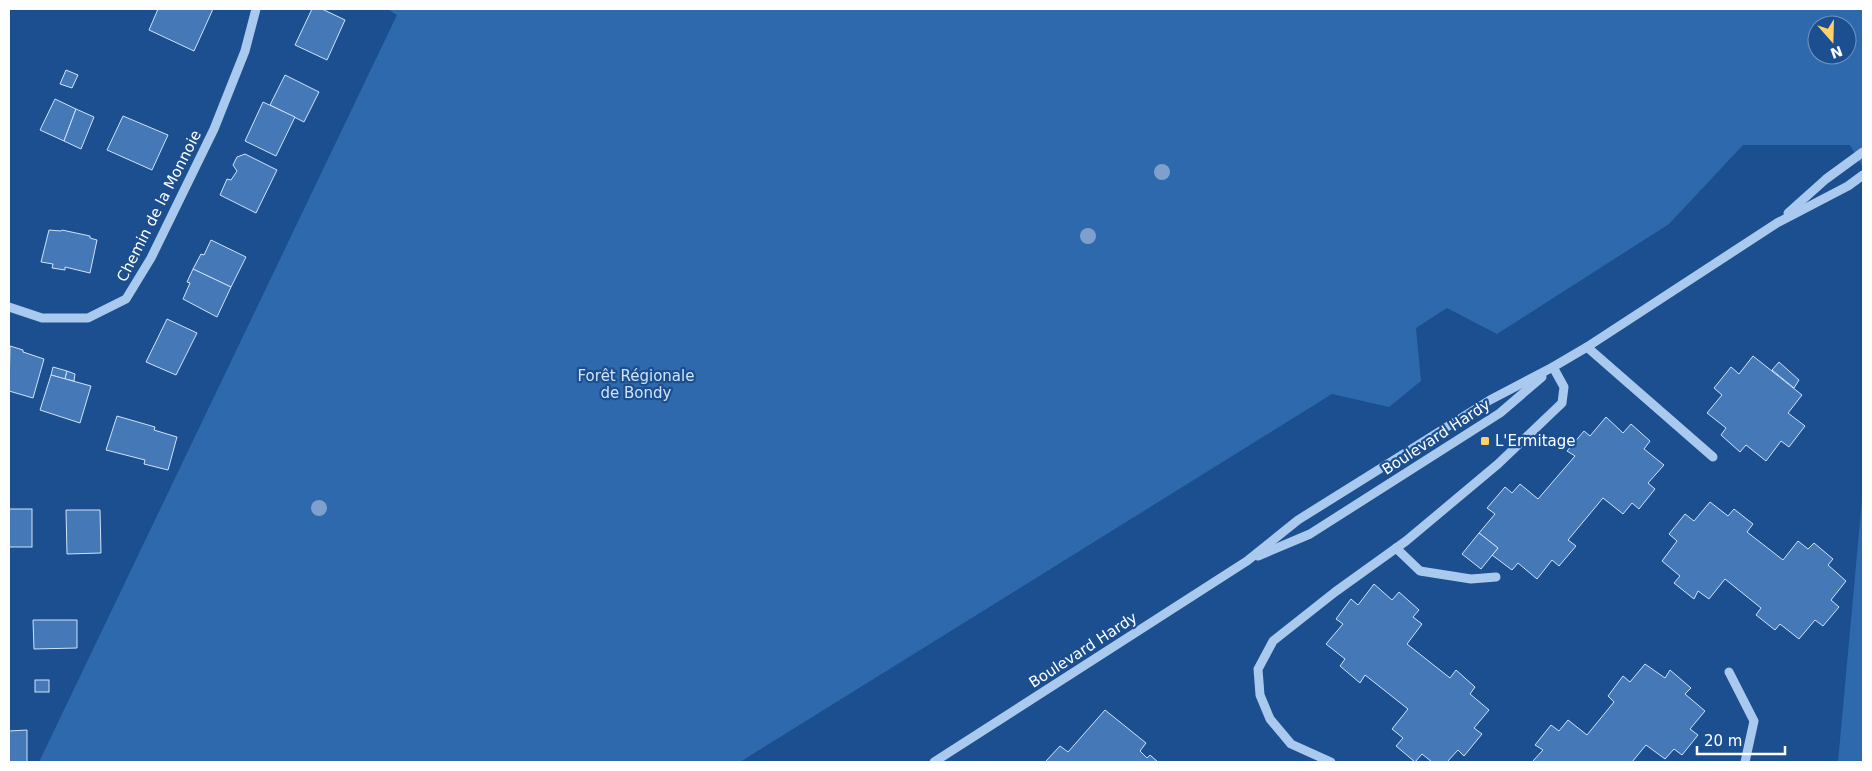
<svg xmlns="http://www.w3.org/2000/svg" width="1872" height="771" viewBox="0 0 1872 771" font-family="'DejaVu Sans',sans-serif">
<style>
.green{fill:#2e69ad;fill-rule:evenodd}
.building{fill:#4478b7;stroke:#cfe3fa}
.lines{fill:none;stroke-linecap:round;stroke-linejoin:round}
.minor{stroke:#a9c9ee;stroke-width:9}
.tree{fill:#7ea0ca}
.poi-dot{fill:#ffd166;stroke:#1b4f8f;stroke-width:2}
.labels{text-anchor:middle;stroke-width:4.5;stroke-linejoin:round;paint-order:stroke}
.street-label{font-size:15px;fill:#fff;stroke:#1b4f8f}
.park-label{font-size:15px;fill:#cfe3fa;stroke:#1b4f8f}
.poi-label{font-size:15px;fill:#fff;stroke:#1b4f8f;text-anchor:start}
</style>
<rect width="100%" height="100%" fill="#1b4f8f"/>
<!-- green -->
<g class="green">
<path d="M387,9H1863V167L1850,145H1743L1669,224L1497,334L1447,308L1416,328L1421,381L1389,407L1332,394L740,762H39L397,15ZM1817,25H1847V55H1817Z"/>
<polygon points="1863,489 1863,762 1838,762"/>
</g>
<!-- building -->
<g class="building">
<polygon points="158,9 213,9 194,51 149,30"/>
<polygon points="312,9 322,9 345,20 327,60 295,45"/>
<polygon points="66,70 78,75 72,88 60,84"/>
<polygon points="285,75 319,92 304,122 270,105"/>
<polygon points="55,99 76,109 64,141 40,130"/>
<polygon points="263,102 295,117 276,156 245,141"/>
<polygon points="76,109 94,117 81,149 64,141"/>
<polygon points="123,116 168,135 152,170 107,150"/>
<polygon points="245,154 277,170 256,213 220,195 227,179 231,180 237,171 233,165 237,157"/>
<polygon points="49,230 61,231 62,230 90,236 90,238 97,240 90,273 65,267 65,270 52,268 53,264 41,262"/>
<polygon points="211,240 246,257 231,287 193,269 201,254 204,255"/>
<polygon points="193,269 231,287 217,317 183,299 190,283 187,282"/>
<polygon points="167,319 197,333 176,375 146,362"/>
<polygon points="10,346 23,350 23,352 44,359 33,398 9,391"/>
<polygon points="1753,356 1802,395 1788,413 1805,426 1789,447 1781,441 1766,461 1746,445 1740,452 1721,435 1726,428 1707,413 1722,395 1714,388 1731,367 1739,374"/>
<polygon points="1779,362 1799,380 1794,388 1772,370"/>
<polygon points="53,367 67,371 65,379 51,375"/>
<polygon points="67,371 75,374 74,381 65,379"/>
<polygon points="51,375 91,386 80,423 40,410"/>
<polygon points="117,416 155,427 154,430 177,437 168,470 144,464 145,460 106,450"/>
<polygon points="1606,417 1623,433 1631,424 1650,441 1644,449 1664,465 1648,483 1655,489 1639,509 1632,503 1623,514 1603,498 1568,540 1576,546 1559,566 1552,560 1537,579 1518,563 1512,570 1492,555 1498,548 1479,533 1495,514 1487,508 1505,487 1512,493 1520,484 1538,499 1575,456 1567,451 1584,431 1590,436"/>
<polygon points="1710,502 1728,516 1734,509 1753,524 1747,532 1783,560 1798,541 1808,549 1814,543 1833,559 1828,565 1846,581 1831,600 1839,607 1823,626 1815,620 1799,639 1780,624 1775,630 1756,615 1761,608 1725,579 1709,599 1698,591 1694,599 1674,583 1680,576 1662,561 1677,541 1669,534 1685,514 1694,521"/>
<rect x="9" y="509" width="23" height="38"/>
<polygon points="66,510 100,510 101,553 67,554"/>
<polygon points="1479,533 1498,548 1481,569 1462,554"/>
<polygon points="1374,584 1392,600 1399,592 1419,610 1413,617 1422,624 1407,644 1450,678 1456,670 1475,687 1470,694 1489,710 1474,728 1482,734 1464,756 1458,750 1447,762 1432,762 1422,754 1415,762 1396,746 1403,738 1392,729 1408,709 1365,675 1360,683 1340,666 1345,659 1326,644 1343,624 1336,619 1351,599 1358,605"/>
<polygon points="33,620 77,620 77,648 34,649"/>
<polygon points="1645,664 1665,678 1670,670 1691,688 1685,694 1705,711 1690,729 1698,735 1682,755 1674,749 1665,759 1646,745 1632,762 1532,762 1543,750 1535,745 1551,725 1559,731 1568,720 1587,735 1614,702 1608,696 1623,676 1630,682"/>
<rect x="35" y="680" width="14" height="12"/>
<polygon points="1105,710 1146,743 1140,751 1147,758 1150,755 1158,762 1045,762 1060,746 1068,752"/>
<polygon points="27,730 27,762 9,762 9,731"/>
</g>
<g class="lines">
<!-- minor -->
<g class="minor">
<polyline points="1788,213 1826,179 1863,152"/>
<polyline points="9,307 42,318 88,318 126,299 151,258 214,129 245,51 256,9"/>
<polyline points="1587,347 1713,457"/>
<polyline points="1396,548 1420,571 1471,579 1496,577"/>
<polyline points="1258,556 1310,534 1500,413 1542,377"/>
<polyline points="1729,672 1754,721 1745,762"/>
<polyline points="934,762 1247,561 1298,520 1490,400 1553,367 1587,347 1777,223 1848,186 1863,175"/>
<polyline points="1331,762 1291,744 1270,719 1260,695 1258,669 1273,641 1335,592 1406,541 1498,464 1562,403 1564,387 1553,367"/>
</g>
</g>
<!-- trees -->
<g class="tree">
<circle cx="1162" cy="172" r="8"/>
<circle cx="1088" cy="236" r="8"/>
<circle cx="319" cy="508" r="8"/>
</g>
<!-- markers -->
<rect class="poi-dot" x="1480" y="436" width="10" height="10" rx="2.5"/>
<g class="labels">
<!-- street labels -->
<g class="street-label">
<text transform="translate(159 206) rotate(-63)" y="5">Chemin de la Monnoie</text>
<text transform="translate(1436 437) rotate(-33)" y="5">Boulevard Hardy</text>
<text transform="translate(1083 650) rotate(-33)" y="5">Boulevard Hardy</text>
</g>
<!-- park labels -->
<g class="park-label">
<text x="636" y="381">Forêt Régionale<tspan x="636" dy="17">de Bondy</tspan></text>
</g>
<!-- poi labels -->
<g class="poi-label">
<text x="1495" y="446">L'Ermitage</text>
</g>
</g>
<!-- border -->
<rect width="1872" height="771" fill="none" stroke="#ffffff" stroke-width="20"/>
<!-- north arrow -->
<g transform="translate(1832 40) rotate(160)"><circle r="24" fill="#1b4f8f" stroke="#7695bc"/>
<path d="M0-4L9 19L0 12L-9 19Z" fill="#ffd166"/>
<text y="-8" font-size="14" font-weight="bold" text-anchor="middle" fill="#ffffff">N</text>
</g>
<!-- scale -->
<path d="M1697 746v8h88v-8" fill="none" stroke="#ffffff" stroke-width="2.5"/>
<text x="1704" y="746" font-size="15" fill="#ffffff" stroke="#1b4f8f" stroke-width="4" paint-order="stroke">20 m</text>
</svg>
